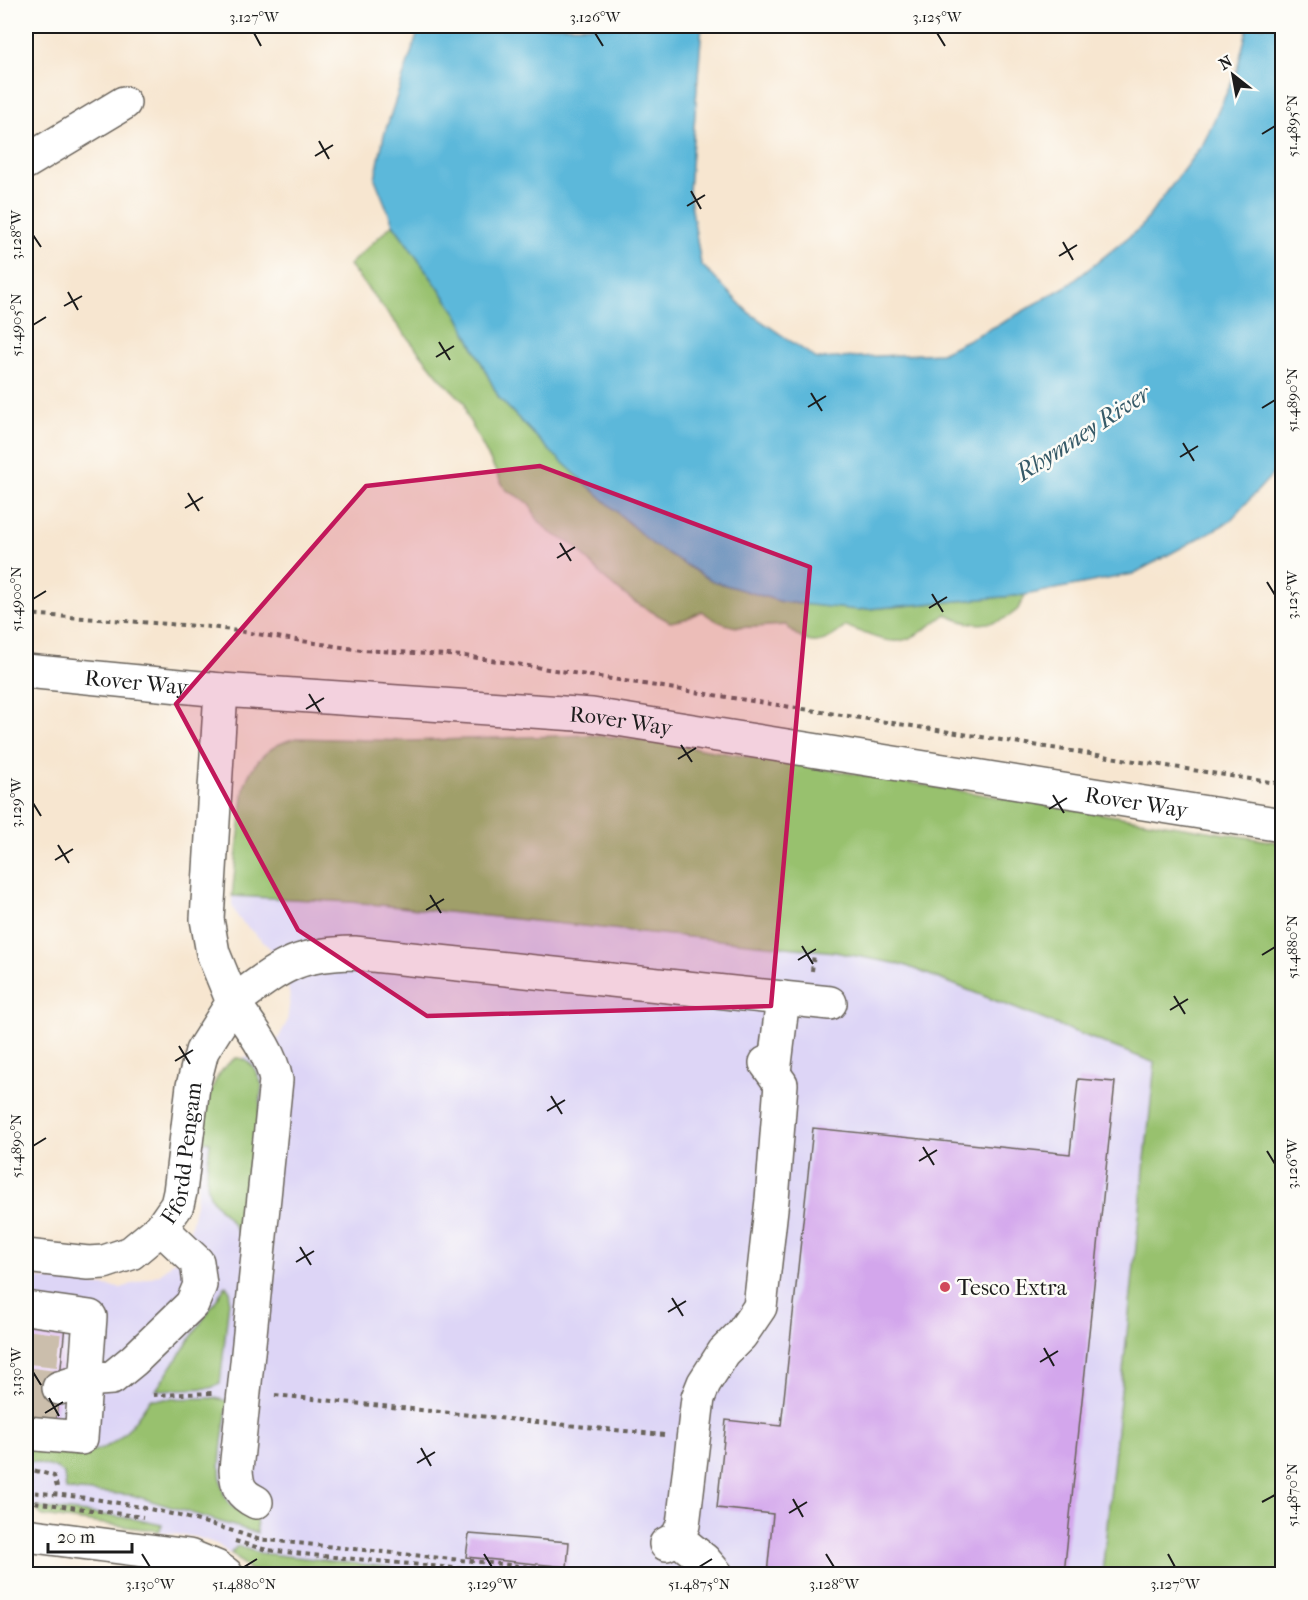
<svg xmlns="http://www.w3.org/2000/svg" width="1308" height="1600" viewBox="0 0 1308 1600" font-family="'IM FELL French Canon',serif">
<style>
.built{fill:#ddd5f6}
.green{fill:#98c16e;stroke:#5a6e45;stroke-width:1.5}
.water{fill:#5cb8da;stroke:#3c6a7b;stroke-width:1.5}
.building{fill:#d3a6ec}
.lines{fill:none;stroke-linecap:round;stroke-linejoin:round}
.minor-tunnel{stroke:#cbbeac;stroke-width:33;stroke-dasharray:33 16;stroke-linecap:butt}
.minor-casing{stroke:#69635b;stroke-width:36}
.path{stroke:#69635b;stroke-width:4;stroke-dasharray:4.5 4.5;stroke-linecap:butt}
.minor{stroke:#fff;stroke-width:33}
.marked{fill:#c2185b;fill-opacity:0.2;stroke:#c2185b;stroke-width:4.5;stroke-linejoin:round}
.ticks{fill:none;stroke:#1c1c1c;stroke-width:2}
.poi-dot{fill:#d1495b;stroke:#fdfcf7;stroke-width:2}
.labels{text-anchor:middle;stroke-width:5;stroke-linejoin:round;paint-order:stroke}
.street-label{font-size:22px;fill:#1c1c1c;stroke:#fdfcf7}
.poi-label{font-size:22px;fill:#1c1c1c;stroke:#fdfcf7;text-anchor:start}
.water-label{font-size:24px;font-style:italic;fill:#365a68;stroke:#fdfcf7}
.neatline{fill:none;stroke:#1c1c1c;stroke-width:2}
.ticks-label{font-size:15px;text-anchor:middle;fill:#1c1c1c}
</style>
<rect width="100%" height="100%" fill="#fdfcf7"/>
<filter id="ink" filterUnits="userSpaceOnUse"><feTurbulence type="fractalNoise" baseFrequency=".0167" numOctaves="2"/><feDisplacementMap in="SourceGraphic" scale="12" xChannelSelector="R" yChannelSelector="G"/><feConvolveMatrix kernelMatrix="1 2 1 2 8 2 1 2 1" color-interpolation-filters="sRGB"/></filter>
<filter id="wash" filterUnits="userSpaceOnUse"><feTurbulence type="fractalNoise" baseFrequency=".008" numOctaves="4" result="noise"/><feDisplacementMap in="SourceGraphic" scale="24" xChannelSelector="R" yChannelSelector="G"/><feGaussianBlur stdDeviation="1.35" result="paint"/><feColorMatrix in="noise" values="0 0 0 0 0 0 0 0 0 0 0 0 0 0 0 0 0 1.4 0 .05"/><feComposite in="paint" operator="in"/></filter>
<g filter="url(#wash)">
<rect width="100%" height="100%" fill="#f7e6d0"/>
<!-- built -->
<polygon class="built" points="232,896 351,902 835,952 904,965 1155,1063 1102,1574 288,1574 251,1571 217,1544 196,1537 42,1516 26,1498 26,1277 121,1288 160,1274 176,1259 188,1240 196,1203 203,1124 217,1079 231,1061 256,1055 269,1047 278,1039 287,1022 290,999 286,970 277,955 239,919 232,906"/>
<!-- green -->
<g class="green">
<path d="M393,224L457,314L499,398L549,450L857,610L1025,595C1023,600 1020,608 1016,611C997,628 966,627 946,614C900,649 898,647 846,626C823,646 807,649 786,625C753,626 731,635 702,611L685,619L670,622L633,601L606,580L575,546L549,532L537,519L529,503L505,489L466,414L465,403L440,378L349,265Z"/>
<path d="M590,735L645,740L1282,843V1574H1102L1155,1063L904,965L835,952L351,902L232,896L244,788C252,761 269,745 296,738L410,741Z"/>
<path d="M236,1058C252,1058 257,1072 262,1085L246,1237L241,1238C232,1218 222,1214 212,1199C202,1183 209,1159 210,1142L202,1141C206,1112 208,1075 236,1058Z"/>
<polygon points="226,1285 230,1291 220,1384 210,1388 156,1390"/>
<path d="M215,1398L228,1401C225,1428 211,1484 230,1504C237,1512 247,1513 256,1515L257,1533L132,1495L66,1490L64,1474L56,1468L26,1460V1446C98,1453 107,1464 150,1399Z"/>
<polygon points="34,1507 130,1518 162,1525 159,1531 42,1516"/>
<polygon points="237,1546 260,1553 451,1574 288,1574 251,1571 231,1553"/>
</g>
<!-- water -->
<polygon class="water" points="420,26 702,26 689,191 701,264 748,312 817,359 941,353 1004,322 1070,284 1141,227 1204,142 1237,70 1248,26 1282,26 1282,464 1229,522 1133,574 1025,595 857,610 782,602 712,581 652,544 549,450 499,398 457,314 393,224 375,179 384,135"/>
<g id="blocks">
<!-- building -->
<g class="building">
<polygon points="1078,1079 1115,1082 1064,1574 767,1574 773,1514 717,1508 726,1420 781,1426 813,1128 1070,1154"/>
<polygon points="26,1320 65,1325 56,1419 26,1421"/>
<polygon points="469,1534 569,1542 567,1567 466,1557"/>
</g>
</g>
</g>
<g filter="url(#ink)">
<use href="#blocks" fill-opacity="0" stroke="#69635b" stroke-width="1.5"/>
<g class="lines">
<!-- minor-tunnel -->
<g class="minor-tunnel">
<polyline points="26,1347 62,1351"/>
<polyline points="26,1384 59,1388"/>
<polyline points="26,1416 56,1419"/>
</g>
<!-- minor casing -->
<g class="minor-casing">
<g id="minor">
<polyline points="26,162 124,103"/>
<path id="s1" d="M26,671L221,690L592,715L1282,825"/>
<polyline points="774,1072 783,998"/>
<path id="s2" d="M26,1256L88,1263L104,1262L131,1253L161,1228L177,1205L180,1192L193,1086L202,1051L233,1002L213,953L207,919L221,690"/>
<polyline points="26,1308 90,1317 81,1438 26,1433"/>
<polyline points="59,1388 85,1380 112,1378 134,1360 192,1304 200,1285 197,1262 161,1228"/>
<path d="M256,1502C240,1494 237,1487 236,1470L276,1080C270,1050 250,1027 233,1002C281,968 292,954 354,953L830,1003"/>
<polyline points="26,1535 189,1556 216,1567 226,1574"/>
<polyline points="677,1538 704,1560 716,1574"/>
<polyline points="666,1544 677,1538 683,1525 698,1398 704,1383 724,1352 741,1335 760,1307 772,1200 781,1084 766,1063"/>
</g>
</g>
<!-- path -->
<g class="path">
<polyline points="26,614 211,627 361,650 465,656 1282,784"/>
<polyline points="812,971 814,954"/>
<polyline points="153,1395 215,1393"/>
<polyline points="275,1395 664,1435"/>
<polyline points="26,1468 54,1476 57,1487"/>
<path d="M26,1492C105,1497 182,1513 257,1539L597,1574"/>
<polyline points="26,1501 143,1517"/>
<polyline points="235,1541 267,1550 312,1555 519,1574"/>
</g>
<!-- minor -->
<use href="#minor" class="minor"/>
</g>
</g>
<!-- marked area -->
<path class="marked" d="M540,466L810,567L771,1006L427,1016L298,930L176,704L366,486Z"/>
<!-- ticks -->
<path class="ticks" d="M254,33L261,46M595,33L603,46M937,33L945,46M1262,134L1275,126M319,141L329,159M315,156L333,145M691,191L701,209M687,206L705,195M33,235L41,247M1063,242L1073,260M1059,256L1077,245M68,292L78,310M64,306L82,296M33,325L46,317M439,342L450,360M436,357L454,346M811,393L822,411M808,407L826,396M1262,408L1275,400M1183,443L1194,461M1180,457L1198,446M188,493L199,511M185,508L203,497M560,543L571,561M557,558L575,547M1267,582L1275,595M932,594L943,612M33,599L46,591M929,608L947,597M309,694L320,712M306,709L324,698M681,745L692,762M678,759L696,748M1053,795L1064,813M33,803L41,816M1049,809L1067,798M58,845L69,863M55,860L73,849M430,895L441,913M426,910L444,899M802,946L813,964M1262,955L1275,947M798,960L816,949M1174,996L1185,1014M1170,1010L1188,999M179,1046L190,1064M175,1061L193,1050M551,1096L562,1114M547,1111L565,1100M33,1146L46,1138M923,1147L934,1165M1267,1151L1275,1164M919,1161L937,1150M300,1247L311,1265M296,1262L314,1251M672,1298L683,1316M668,1312L686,1301M1044,1348L1054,1366M1040,1362L1058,1351M33,1372L41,1385M49,1398L59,1416M45,1413L63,1402M421,1448L431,1466M417,1463L435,1452M793,1499L803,1517M1262,1502L1275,1495M789,1513L807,1502M142,1554L150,1567M484,1554L492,1567M826,1554L834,1567M1168,1554L1175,1567M244,1567L257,1559M699,1567L712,1559"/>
<!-- markers -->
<circle class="poi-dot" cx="945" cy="1287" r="6"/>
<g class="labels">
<!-- street labels -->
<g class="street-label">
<text dy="8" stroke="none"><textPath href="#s1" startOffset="111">Rover Way</textPath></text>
<text dy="8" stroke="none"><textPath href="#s1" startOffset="597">Rover Way</textPath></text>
<text dy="8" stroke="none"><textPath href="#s1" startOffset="1119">Rover Way</textPath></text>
<text dy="8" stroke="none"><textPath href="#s2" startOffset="226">Ffordd Pengam</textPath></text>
</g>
<!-- poi labels -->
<g class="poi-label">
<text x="957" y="1295">Tesco Extra</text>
</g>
<!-- water labels -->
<g class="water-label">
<text transform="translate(1083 433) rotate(-33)" y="8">Rhymney River</text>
</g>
</g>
<!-- margin -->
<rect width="1308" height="1600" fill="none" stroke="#fdfcf7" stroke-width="66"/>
<!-- north arrow -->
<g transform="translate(1233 75) rotate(329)" stroke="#fdfcf7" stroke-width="4.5" paint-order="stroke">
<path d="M0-4.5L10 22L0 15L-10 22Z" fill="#1c1c1c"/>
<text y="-9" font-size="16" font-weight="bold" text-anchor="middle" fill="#1c1c1c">N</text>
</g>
<!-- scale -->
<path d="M48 1543v9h84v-9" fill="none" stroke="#1c1c1c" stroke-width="3"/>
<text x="57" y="1543" font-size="18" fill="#1c1c1c" stroke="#fdfcf7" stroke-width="4.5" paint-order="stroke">20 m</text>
<rect x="33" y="33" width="1242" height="1534" class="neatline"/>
<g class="ticks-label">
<text x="254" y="22">3.127°W</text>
<text x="595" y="22">3.126°W</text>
<text x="937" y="22">3.125°W</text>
<text transform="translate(1292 126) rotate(-90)" y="5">51.4895°N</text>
<text transform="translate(16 235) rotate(-90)" y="5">3.128°W</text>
<text transform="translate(16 325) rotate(-90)" y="5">51.4905°N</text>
<text transform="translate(1292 400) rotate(-90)" y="5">51.4890°N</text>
<text transform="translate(1292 595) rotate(-90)" y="5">3.125°W</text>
<text transform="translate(16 599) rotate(-90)" y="5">51.4900°N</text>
<text transform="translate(16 803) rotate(-90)" y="5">3.129°W</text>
<text transform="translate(1292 947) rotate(-90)" y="5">51.4880°N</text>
<text transform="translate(16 1146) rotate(-90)" y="5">51.4890°N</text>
<text transform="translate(1292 1164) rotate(-90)" y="5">3.126°W</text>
<text transform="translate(16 1372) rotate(-90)" y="5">3.130°W</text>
<text transform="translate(1292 1495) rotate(-90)" y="5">51.4870°N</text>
<text x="150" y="1589">3.130°W</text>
<text x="244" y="1589">51.4880°N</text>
<text x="492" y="1589">3.129°W</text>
<text x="699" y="1589">51.4875°N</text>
<text x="834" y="1589">3.128°W</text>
<text x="1175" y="1589">3.127°W</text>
</g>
</svg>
